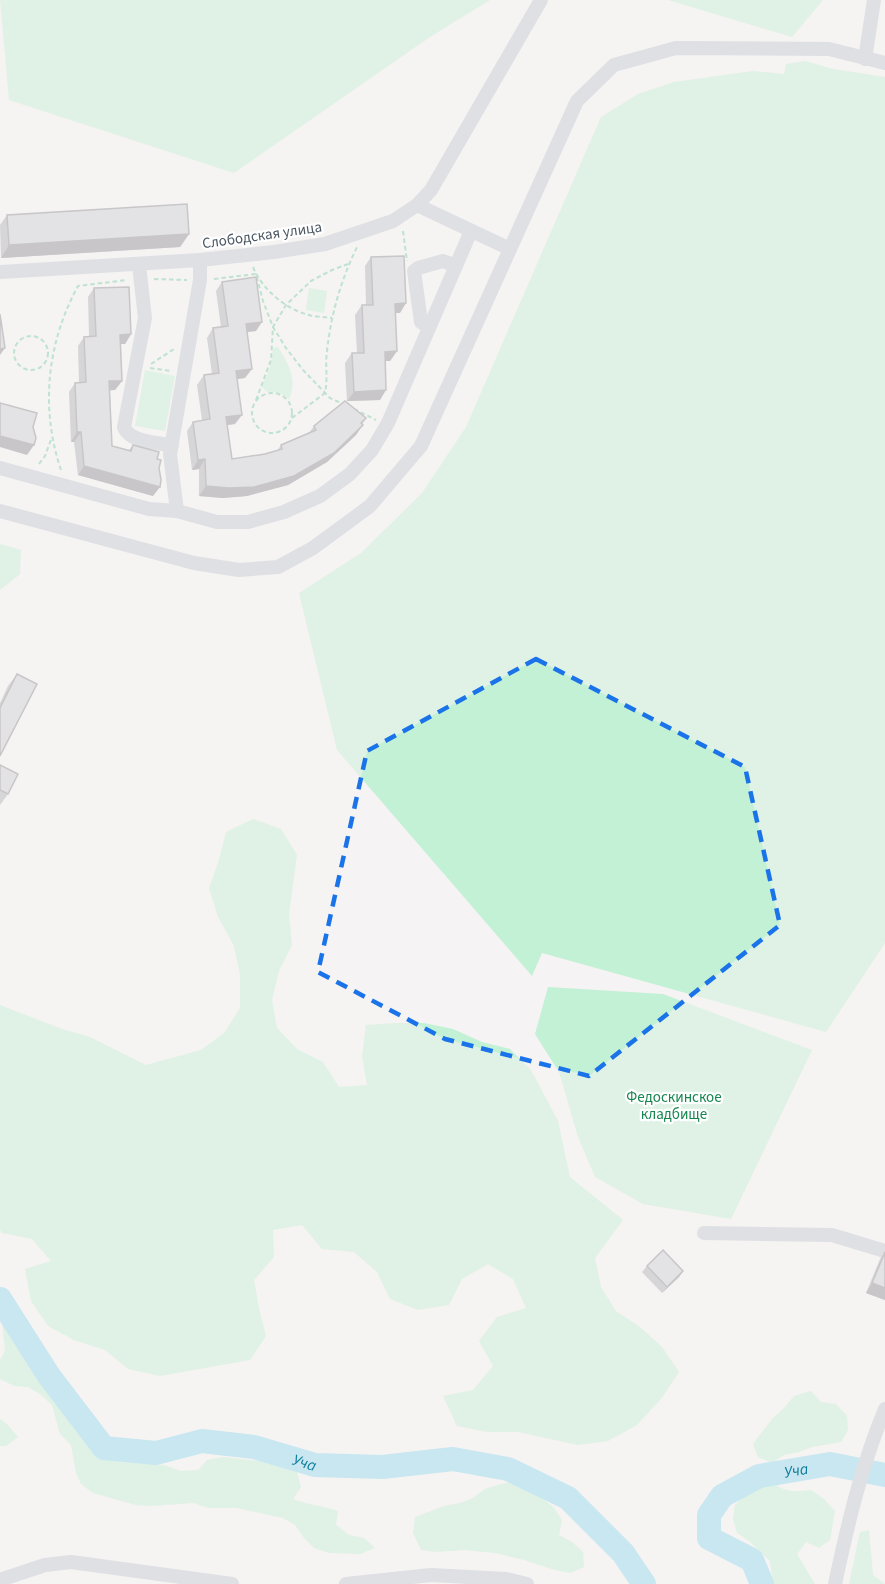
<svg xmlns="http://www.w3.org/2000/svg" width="885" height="1584" viewBox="0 0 885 1584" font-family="'Source Sans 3',sans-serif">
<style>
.green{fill:#c3f1d5}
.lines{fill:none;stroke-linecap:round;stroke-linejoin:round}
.river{stroke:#90daee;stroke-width:24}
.path{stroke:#7ad0a6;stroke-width:2;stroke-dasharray:4.5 3;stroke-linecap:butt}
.minor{stroke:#c1cad2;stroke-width:14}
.wall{fill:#b0b2b7}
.shaded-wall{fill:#909195}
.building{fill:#cdcfd5;stroke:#909195;stroke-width:1.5}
.marked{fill:none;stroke:#1a73e8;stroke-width:4.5;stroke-dasharray:12 8;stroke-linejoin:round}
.labels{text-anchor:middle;stroke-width:4.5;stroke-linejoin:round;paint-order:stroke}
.street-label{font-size:15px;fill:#4a5661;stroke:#fff}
.park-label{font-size:15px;fill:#17864f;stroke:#fff}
.water-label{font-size:16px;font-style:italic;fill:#0c7c9b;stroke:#fff}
</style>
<rect width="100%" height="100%" fill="#f5f3f3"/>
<!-- green -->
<g class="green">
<polygon points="0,0 490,0 430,37 234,173 9,100"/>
<polygon points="668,0 823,0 792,37"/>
<polygon points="805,61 833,69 885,77 885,943 826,1032 542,953 532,976 337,750 299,593 361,553 422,493 466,427 601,117 638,94 674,82 753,71 784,74 786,64"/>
<polygon points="309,288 327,291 324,313 306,310"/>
<path d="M278,347C288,363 298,380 289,399C281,393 277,391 267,392L261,386C269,374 272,362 273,348Z"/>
<polygon points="145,370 175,376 165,431 135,426"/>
<polygon points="0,544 21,550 20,574 0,590"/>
<polygon points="253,819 281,829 297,855 289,914 292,945 279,971 272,1000 277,1028 297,1049 323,1062 339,1087 367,1085 362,1056 366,1025 396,1023 424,1023 453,1029 482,1042 510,1049 531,1070 558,1121 570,1177 623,1220 595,1258 601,1287 616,1311 640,1327 662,1347 679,1372 661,1399 637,1425 608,1441 578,1445 518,1432 487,1432 457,1426 443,1396 473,1390 493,1366 479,1341 497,1317 526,1308 513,1279 488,1264 462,1279 449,1305 418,1310 390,1299 377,1272 354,1252 322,1249 302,1225 273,1230 274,1257 254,1280 259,1308 266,1336 250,1360 160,1376 128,1369 105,1350 74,1340 48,1326 31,1301 25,1269 51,1261 32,1239 2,1233 0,1230 0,1005 62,1029 90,1037 146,1065 201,1050 224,1033 240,1008 240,975 234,946 218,917 209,888 219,860 226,832"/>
<polygon points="548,987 663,994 812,1050 731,1219 643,1204 595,1177 578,1137 559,1072 535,1034"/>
<path d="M2,1321L16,1327L27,1348L93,1447L105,1456L120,1462L164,1465L181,1471L198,1470L207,1460L223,1457L268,1462L297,1472L301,1487L293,1499C308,1505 323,1506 338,1511L336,1525L349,1535L364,1538L375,1548L360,1554L329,1553L314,1548L304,1538L295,1525L283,1518L237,1508H208L194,1503L151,1506L136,1505L93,1493L81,1484L76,1473L71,1445L60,1434L52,1405L40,1394L28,1387L14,1386L0,1379V1360L5,1351Z"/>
<polygon points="811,1391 821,1402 836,1404 847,1416 848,1430 841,1442 812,1447 799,1452 784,1455 772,1463 758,1457 753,1444 772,1419 784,1408 794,1396"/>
<polygon points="0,1419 8,1425 18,1437 6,1446 0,1446"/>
<polygon points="516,1481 542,1498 554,1508 562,1520 559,1535 572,1542 583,1552 584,1567 570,1573 555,1570 524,1560 495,1553 464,1550 436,1552 421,1550 413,1533 415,1517 444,1506 460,1503 473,1498 485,1489 501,1484"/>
<path d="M771,1481C785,1493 793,1492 811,1490L824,1499L835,1511L830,1540L819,1548L806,1542L797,1554L815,1584H773L770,1561L749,1541L737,1533L733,1519L735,1505L757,1483Z"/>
<polygon points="869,1530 873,1575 885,1584 849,1584 860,1532"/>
</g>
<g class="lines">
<!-- river -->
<g class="river">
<path id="s1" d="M0,1299L49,1376L104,1448L156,1453L202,1441L254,1447L315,1465L382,1467L453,1459L508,1469L568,1498L623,1553L644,1584"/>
<path id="s2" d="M762,1584L752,1560L709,1538V1515L722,1496L759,1476L830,1464L885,1475"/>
</g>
<!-- path -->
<g class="path">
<polyline points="403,231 407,261"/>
<path d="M253,267C262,289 285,309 309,315C316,317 324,317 332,318"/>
<polyline points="154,279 187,280"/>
<polyline points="214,279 256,274 263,301 273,327 286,348 303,370 330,398 343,404"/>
<circle cx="31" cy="353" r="17"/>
<polyline points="151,364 174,349"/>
<polyline points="150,368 171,371"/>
<circle cx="272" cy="413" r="20"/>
<polyline points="256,400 271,360 273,327 286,305 311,281 332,270 348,264"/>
<polyline points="354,409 376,420"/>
<path d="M292,418L325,393C328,379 325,365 327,351C331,314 341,280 357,247"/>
<polyline points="39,464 45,456 52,437"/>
<path d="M61,470C40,408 47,343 78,286L127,280"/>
</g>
<!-- minor -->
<g class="minor">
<polyline points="865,59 874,0"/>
<polyline points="417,205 431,190 541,0"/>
<path d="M139,265L145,318L124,427C129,442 158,443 172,445"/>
<polyline points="0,272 200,260 274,252 325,244 393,221 417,205 510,249"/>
<polyline points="429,328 421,322 414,271 418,268 443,261 456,266"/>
<polyline points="0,468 149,509 177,511 217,522 248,522 284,512 320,496 350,474 372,450 388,423 471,231"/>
<polyline points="0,511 194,563 239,570 278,567 313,548 370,506 421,446 577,101 614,65 676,48 829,49 885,63"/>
<polyline points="177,511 170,454 200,280 200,260"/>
<polyline points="704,1233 832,1235 885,1251"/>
<polyline points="0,1580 45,1565 71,1562 232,1584"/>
<polyline points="346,1584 431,1575 506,1579 527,1584"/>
<path d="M835,1584C848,1523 861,1467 885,1409"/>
</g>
</g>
<!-- wall -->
<g class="wall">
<polygon points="7,215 189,234 180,247 1,258 0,225"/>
<polygon points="371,257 400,313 395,313 397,351 390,361 385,361 380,400 347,401 345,363 352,353 357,353 355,315 362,305 366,305 365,266"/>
<polygon points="222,282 256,331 247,332 245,378 237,379 235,424 227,425 232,459 265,454 277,451 281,445 309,433 314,426 366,418 356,435 327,462 288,485 247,496 223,498 199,496 199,469 192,470 187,431 193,422 202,420 197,385 204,375 212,374 207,338 213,328 221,327 216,291"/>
<polygon points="94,288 131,334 125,344 120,344 122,381 115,390 110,390 112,446 128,451 133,445 157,459 153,496 78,475 74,442 71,442 69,392 75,383 79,383 78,346 84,337 89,336 88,297"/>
<polygon points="17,674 0,756 0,703 8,686"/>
<polygon points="0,765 8,794 0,805"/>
<polygon points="885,1251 885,1300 866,1293 880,1259"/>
<polygon points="647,1266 683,1271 679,1277 662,1293 642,1272"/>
</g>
<!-- shaded-wall -->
<g class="shaded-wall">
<polygon points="189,234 180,247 1,258 9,245"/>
<polygon points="406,303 400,313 388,313 395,304"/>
<polygon points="262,322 256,331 239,333 246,324"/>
<polygon points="131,334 125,344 113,344 120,335"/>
<polygon points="5,348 0,355 0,349"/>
<polygon points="397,351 390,361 378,361 385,352"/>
<polygon points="252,369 245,378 229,380 236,371"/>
<polygon points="109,381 122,381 115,390 103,391"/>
<polygon points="386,390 380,400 347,401 354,392"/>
<polygon points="242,415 235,424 219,426 226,417"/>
<polygon points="363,425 356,435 327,462 288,485 247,496 223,498 199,496 206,486"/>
<polygon points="77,432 81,432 74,442 71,442"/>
<polygon points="0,436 34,445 27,455 0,447"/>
<polygon points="205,459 199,469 192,470 198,460"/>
<polygon points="84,466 160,487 153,496 78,475"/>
<polygon points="683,1271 679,1277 662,1293 667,1287"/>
<polygon points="872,1283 885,1288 885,1300 866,1293"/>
</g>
<!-- building -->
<g class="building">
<polygon points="187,204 189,234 9,245 7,215"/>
<polygon points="404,256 406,303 395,304 397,351 385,352 386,390 354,392 352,353 364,353 362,305 373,305 371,257"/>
<polygon points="256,277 262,322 246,324 252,369 236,371 242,415 226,417 232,459 265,454 282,449 281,445 316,430 314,426 345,401 366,418 361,423 363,425 334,453 294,476 254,487 229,488 206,486 205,459 198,460 193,422 210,419 204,375 219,373 213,328 228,326 222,282"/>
<polygon points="129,287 131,334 120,335 122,381 109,381 112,446 131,451 133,445 159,452 157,459 161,460 159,468 161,480 160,487 84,466 81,432 77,432 75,383 86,382 84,337 96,336 94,288"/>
<polygon points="0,314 5,348 0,349"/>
<polygon points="0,403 37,413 33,427 36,438 34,445 0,436"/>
<polygon points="17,674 37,684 0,756 0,708"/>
<polygon points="0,765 18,774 8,794 0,790"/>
<polygon points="663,1250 683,1271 667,1287 647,1266"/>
<polygon points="885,1252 885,1288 872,1283"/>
</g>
<!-- marked area -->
<path d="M0 0H885V1584H0ZM536,659L745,767L780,925L589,1076L445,1039L318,972L367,751Z" fill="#f5f3f3" fill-opacity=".55" fill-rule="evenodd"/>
<path class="marked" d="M536,659L745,767L780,925L589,1076L445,1039L318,972L367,751Z"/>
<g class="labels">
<!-- street labels -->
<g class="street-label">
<text transform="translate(262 235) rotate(-8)" y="5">Слободская улица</text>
</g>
<!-- park labels -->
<g class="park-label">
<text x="674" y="1102">Федоскинское<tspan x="674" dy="17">кладбище</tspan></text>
</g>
<!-- water labels -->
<g class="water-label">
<text dy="6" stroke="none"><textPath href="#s1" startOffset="387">Уча</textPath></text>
<text dy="6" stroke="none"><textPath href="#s2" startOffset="200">Уча</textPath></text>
</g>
</g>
</svg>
